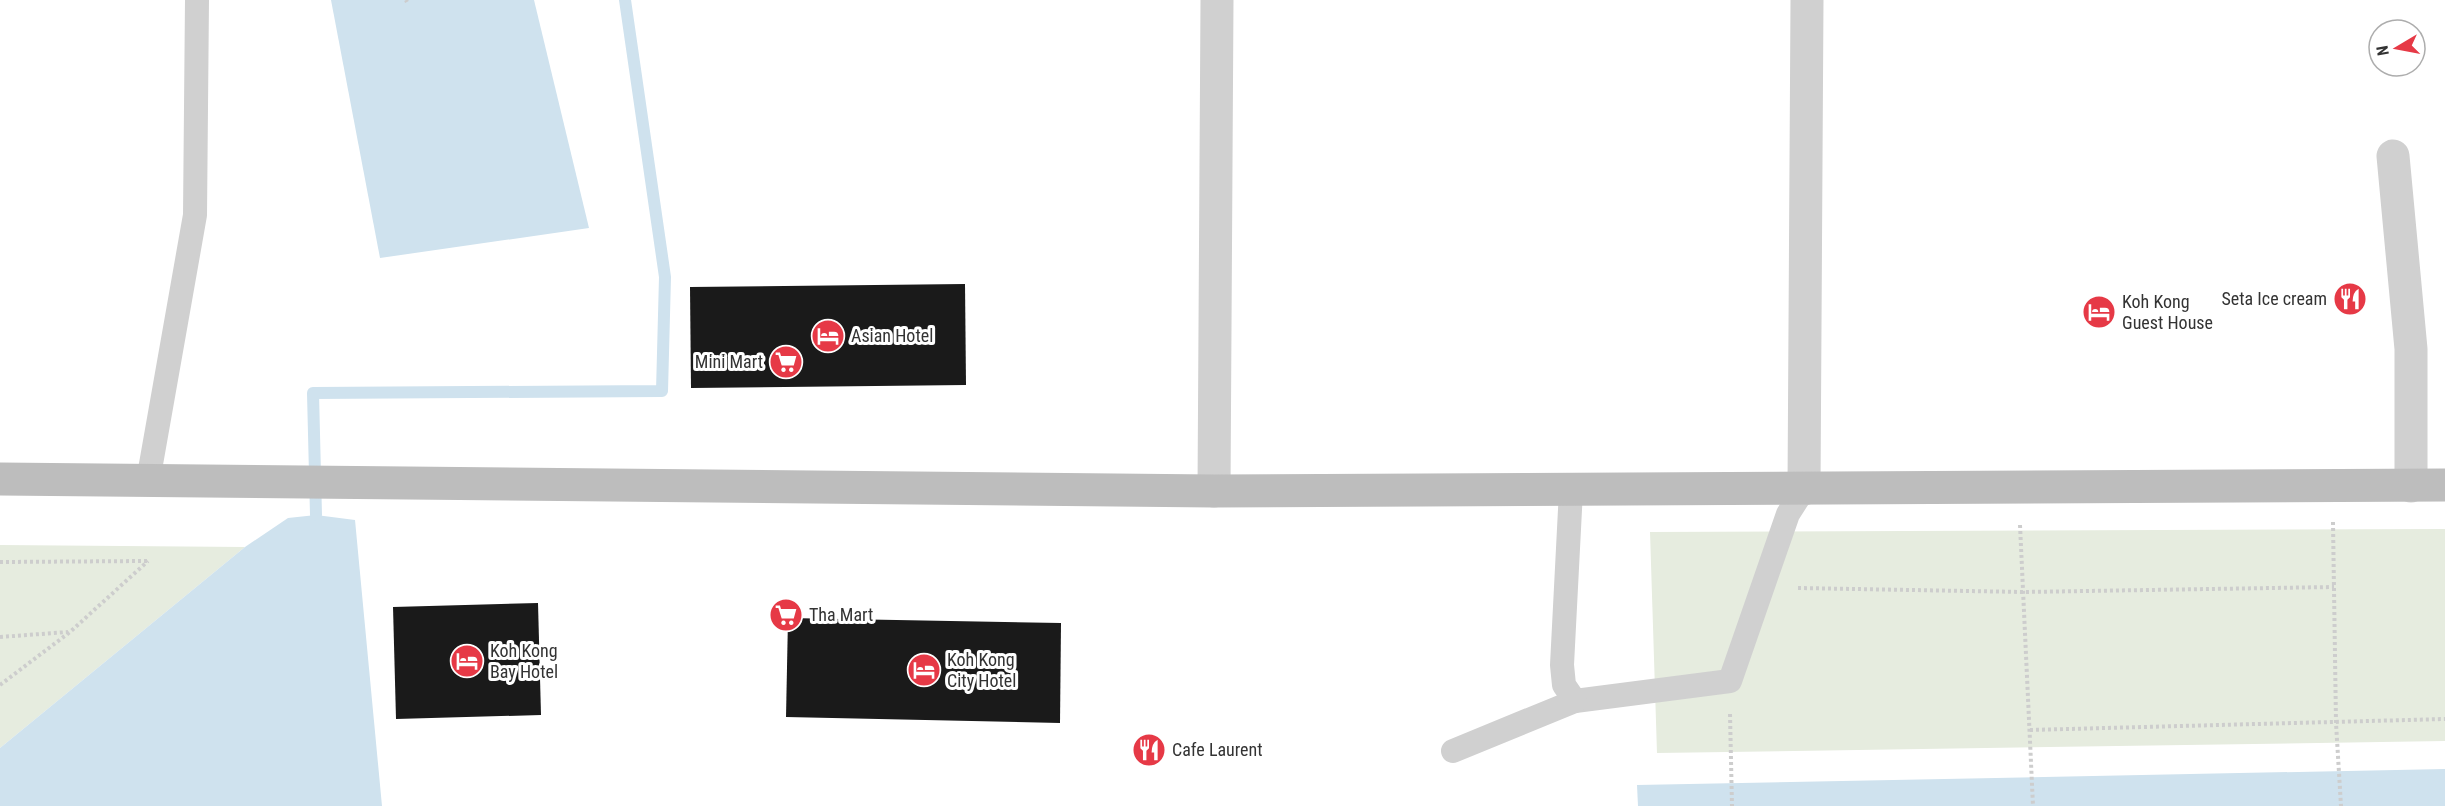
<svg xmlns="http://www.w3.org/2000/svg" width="2445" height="806" viewBox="0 0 2445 806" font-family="'Roboto Condensed',sans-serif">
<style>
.green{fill:#e6ecdf}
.water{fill:#cfe2ee}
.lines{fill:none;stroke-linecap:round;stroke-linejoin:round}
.stream{stroke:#cfe2ee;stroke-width:12}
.building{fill:#1a1a1a}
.path{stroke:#cdcdcd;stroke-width:4;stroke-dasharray:3 3;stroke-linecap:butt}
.lane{stroke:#d0d0d0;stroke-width:24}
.street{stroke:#d0d0d0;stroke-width:33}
.secondary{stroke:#bdbdbd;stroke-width:33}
.labels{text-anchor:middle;stroke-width:6;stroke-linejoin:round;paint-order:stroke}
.poi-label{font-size:18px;fill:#333;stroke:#fff;text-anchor:start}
</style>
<rect width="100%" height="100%" fill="#fff"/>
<!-- green -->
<g class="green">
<polygon points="2445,529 2445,741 1657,753 1650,532"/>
<polygon points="0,545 245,547 0,748"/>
</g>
<!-- water -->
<g class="water">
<polygon points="331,0 534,0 589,228 380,258"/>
<polygon points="316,515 355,520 382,806 0,806 0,748 245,547 288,518"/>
<polygon points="2445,769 2445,806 1638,806 1637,785"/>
</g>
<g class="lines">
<!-- stream -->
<polyline class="stream" points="316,515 313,393 662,391 665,277 625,0"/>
</g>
<!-- building -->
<g class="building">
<polygon points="965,284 966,385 691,388 690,287"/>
<polygon points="538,603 541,715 396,719 393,607"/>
<polygon points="788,618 1061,623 1060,723 786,717"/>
</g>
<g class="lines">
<!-- path -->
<g class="path">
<polyline points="406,0 407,2"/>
<polyline points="2333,522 2336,723 2341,806"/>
<polyline points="2020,525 2033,806"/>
<polyline points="0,562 147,561"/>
<polyline points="1798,588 2024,592 2334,587"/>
<polyline points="0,637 68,632"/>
<polyline points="0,685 70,632 148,561"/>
<polyline points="1730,714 1732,806"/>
<polyline points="2030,730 2445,719"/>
</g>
<!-- lane -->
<g class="lane">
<polyline points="148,481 195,215 197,0"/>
<polyline points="1575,701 1730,681 1788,514 1804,489"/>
<polyline points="1453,751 1575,701 1564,685 1562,665 1571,490"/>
</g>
<!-- street -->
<g class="street">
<polyline points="2393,156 2411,349 2411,486"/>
<polyline points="1804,489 1807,0"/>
<polyline points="1214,491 1217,0"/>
</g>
<!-- secondary -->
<polyline class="secondary" points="0,479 1214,491 2445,485"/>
</g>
<!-- icons -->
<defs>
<g id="restaurant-disc" transform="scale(1.725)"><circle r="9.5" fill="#e63946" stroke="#fff"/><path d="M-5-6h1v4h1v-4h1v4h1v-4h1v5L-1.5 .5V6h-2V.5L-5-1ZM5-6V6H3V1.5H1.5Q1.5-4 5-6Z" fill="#fff"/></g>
<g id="hotel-disc" transform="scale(1.725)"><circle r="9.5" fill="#e63946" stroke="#fff"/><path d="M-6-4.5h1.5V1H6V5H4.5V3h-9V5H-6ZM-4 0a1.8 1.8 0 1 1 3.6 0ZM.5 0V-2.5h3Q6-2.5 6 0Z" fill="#fff"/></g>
<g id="supermarket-disc" transform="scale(1.725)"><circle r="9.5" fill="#e63946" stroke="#fff"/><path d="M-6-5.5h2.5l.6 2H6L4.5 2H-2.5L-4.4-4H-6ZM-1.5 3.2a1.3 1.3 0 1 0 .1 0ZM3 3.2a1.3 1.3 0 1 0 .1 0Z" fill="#fff"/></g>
</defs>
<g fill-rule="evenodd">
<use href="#restaurant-disc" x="2350" y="299"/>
<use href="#hotel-disc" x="2099" y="312"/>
<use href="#hotel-disc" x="828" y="336"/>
<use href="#supermarket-disc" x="786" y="362"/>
<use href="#supermarket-disc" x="786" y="615"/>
<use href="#hotel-disc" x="467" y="661"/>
<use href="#hotel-disc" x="924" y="670"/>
<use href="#restaurant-disc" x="1149" y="750"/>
</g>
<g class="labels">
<!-- poi labels -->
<g class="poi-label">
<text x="2327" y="305" text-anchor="end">Seta Ice cream</text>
<text x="2122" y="308">Koh Kong<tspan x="2122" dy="21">Guest House</tspan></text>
<text x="851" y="342">Asian Hotel</text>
<text x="763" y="368" text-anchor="end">Mini Mart</text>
<text x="809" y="621">Tha Mart</text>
<text x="490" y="657">Koh Kong<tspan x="490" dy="21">Bay Hotel</tspan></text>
<text x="947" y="666">Koh Kong<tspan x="947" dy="21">City Hotel</tspan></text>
<text x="1172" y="756">Cafe Laurent</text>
</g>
</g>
<!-- north arrow -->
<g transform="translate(2397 48) rotate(260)"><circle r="28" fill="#ffffff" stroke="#adadad" stroke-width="1.5"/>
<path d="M0-4.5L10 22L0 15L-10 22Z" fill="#e63946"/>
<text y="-9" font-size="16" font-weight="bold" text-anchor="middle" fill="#333333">N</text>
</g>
</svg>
